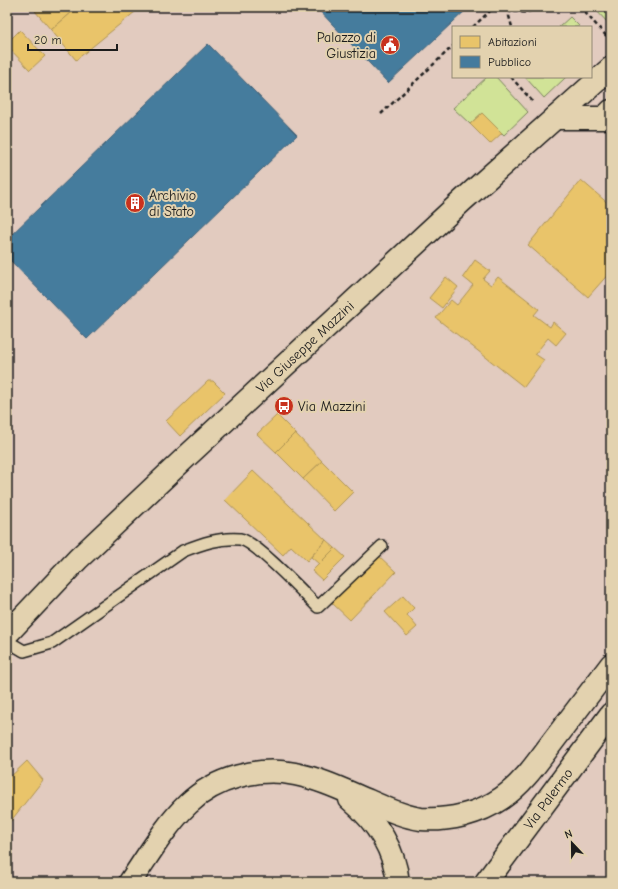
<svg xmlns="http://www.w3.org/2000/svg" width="618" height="889" viewBox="0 0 618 889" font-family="'Comic Neue',sans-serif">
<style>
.green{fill:#d1e397;stroke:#76805a}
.homes{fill:#e9c46a;stroke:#ac9253}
.public{fill:#457b9d;stroke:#395e76}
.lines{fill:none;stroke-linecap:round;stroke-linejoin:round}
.lane-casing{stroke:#1c1c1c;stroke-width:14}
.street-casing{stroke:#1c1c1c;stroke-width:25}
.secondary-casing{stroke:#1c1c1c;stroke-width:25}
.primary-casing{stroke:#1c1c1c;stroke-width:25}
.path{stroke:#1c1c1c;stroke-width:2.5;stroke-dasharray:4 3;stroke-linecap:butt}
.lane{stroke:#e3d2af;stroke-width:11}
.street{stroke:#e3d2af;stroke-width:22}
.secondary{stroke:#e3d2af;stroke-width:22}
.primary{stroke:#e3d2af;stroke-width:22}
.labels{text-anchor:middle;stroke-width:4;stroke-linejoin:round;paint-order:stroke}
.poi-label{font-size:14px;fill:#1c1c1c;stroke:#e3d2af;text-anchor:start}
.street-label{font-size:14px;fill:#1c1c1c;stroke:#e3d2af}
</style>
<rect width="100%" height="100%" fill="#e2cbbf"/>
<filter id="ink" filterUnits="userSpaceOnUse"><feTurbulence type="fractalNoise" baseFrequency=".025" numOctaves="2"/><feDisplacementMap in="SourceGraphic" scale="8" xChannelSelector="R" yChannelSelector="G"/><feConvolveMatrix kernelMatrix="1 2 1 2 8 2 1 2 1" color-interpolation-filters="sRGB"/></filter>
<g filter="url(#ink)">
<!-- green -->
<g class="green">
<polygon points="593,7 611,7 611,26"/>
<polygon points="570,17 580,27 559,27"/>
<polygon points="487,77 496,77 528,112 504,135 482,113 470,124 453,108"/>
<polygon points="525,77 566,77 544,98"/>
</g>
<!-- homes -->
<g class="homes">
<polygon points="41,7 78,7 51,30 35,11"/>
<polygon points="78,7 141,7 76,60 51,30"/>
<polygon points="20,30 45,56 30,70 7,46 7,43"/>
<polygon points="482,113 502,133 490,144 470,124"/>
<polygon points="581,180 611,206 611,271 588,297 528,245"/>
<polygon points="475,260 490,271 483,279 491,285 498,277 539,309 534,315 550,327 553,322 566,333 556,345 548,338 535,354 544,360 524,387 436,318 451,300 457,305 473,285 463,277"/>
<polygon points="446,277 458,287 442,308 429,298"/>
<polygon points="208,381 213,381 225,393 180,436 166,421"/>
<polygon points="277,415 295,433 276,452 257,434"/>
<polygon points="295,433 322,461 303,479 276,452"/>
<polygon points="322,461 353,492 334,511 303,479"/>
<polygon points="253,471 326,540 307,561 291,546 283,555 225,500"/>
<polygon points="326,540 335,548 319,564 311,557"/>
<polygon points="335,548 345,557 322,580 312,571"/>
<polygon points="378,555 396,572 350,620 332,603"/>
<polygon points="403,596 414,608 407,615 417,627 407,636 385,612"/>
<polygon points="27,761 43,780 10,822 7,818 7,780"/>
</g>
<!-- public -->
<g class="public">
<polygon points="316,7 469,7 388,83"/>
<polygon points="208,44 297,135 87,339 7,257 7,239"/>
</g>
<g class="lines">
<!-- lane casing -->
<g class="lane-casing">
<path id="lane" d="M7,641L24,651L52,643L183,551C201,544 220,537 240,539C255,541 305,594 318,607L382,546"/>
</g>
<!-- street casing -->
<g class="street-casing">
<polyline id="street" points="555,118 604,118 611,111"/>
</g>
<!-- secondary casing -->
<g class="secondary-casing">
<g id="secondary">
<path id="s1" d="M7,634L78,559L185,458L462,201L611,68"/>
</g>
</g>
<!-- primary casing -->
<g class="primary-casing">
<g id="primary">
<path d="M350,799C376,821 394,847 398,882"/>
<path d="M130,882C148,856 165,826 188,804C215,778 259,766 295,774C321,779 345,791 369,801C385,808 404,817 421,819C448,821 479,814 502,798C524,783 538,761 554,740C573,715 592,690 611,665"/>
<path id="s2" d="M486,882L611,714"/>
</g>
</g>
<!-- path -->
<g class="path">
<path d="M508,7C518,13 527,15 536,7"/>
<polyline points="580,7 611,41"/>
<polyline points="511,9 509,16 512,27"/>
<polyline points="473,27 494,7"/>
<polyline points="511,77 533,102"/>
<polyline points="381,114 453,46"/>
</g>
<!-- lane -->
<use href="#lane" class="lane"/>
<!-- street -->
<use href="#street" class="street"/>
<!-- secondary -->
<use href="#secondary" class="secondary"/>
<!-- primary -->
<use href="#primary" class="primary"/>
</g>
</g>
<!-- icons -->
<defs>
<g id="civic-disc" transform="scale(1)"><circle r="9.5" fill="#c8321e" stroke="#e3d2af"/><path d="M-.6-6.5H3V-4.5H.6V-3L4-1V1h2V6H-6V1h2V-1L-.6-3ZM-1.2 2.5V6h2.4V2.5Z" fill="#fff"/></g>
<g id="building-disc" transform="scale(1)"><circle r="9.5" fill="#c8321e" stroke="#e3d2af"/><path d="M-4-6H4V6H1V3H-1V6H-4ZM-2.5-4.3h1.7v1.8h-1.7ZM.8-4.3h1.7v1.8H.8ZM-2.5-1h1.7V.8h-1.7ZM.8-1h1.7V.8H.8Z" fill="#fff"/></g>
<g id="bus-disc" transform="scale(1)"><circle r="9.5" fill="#c8321e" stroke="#e3d2af"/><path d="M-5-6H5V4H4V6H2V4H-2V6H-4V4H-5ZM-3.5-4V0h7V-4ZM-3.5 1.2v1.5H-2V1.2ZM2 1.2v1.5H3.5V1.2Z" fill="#fff"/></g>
</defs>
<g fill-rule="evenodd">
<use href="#civic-disc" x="390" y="45"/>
<use href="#building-disc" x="135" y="203"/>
<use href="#bus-disc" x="284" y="406"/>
</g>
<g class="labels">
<!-- poi labels -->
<g class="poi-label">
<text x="376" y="42" text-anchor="end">Palazzo di<tspan x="376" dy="16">Giustizia</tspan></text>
<text x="149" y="200">Archivio<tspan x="149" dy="16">di Stato</tspan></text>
<text x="298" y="411">Via Mazzini</text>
</g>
<!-- street labels -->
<g class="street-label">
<text dy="5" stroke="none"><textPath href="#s1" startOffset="414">Via Giuseppe Mazzini</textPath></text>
<text dy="5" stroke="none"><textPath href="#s2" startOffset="104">Via Palermo</textPath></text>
</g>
</g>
<!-- margin -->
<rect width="618" height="889" fill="none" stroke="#e3d2af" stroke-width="24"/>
<rect x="12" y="12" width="594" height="865" fill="none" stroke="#1c1c1c" stroke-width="1.5" filter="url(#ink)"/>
<!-- legend -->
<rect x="452" y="26" width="140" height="52" fill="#e3d2af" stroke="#938974"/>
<rect x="460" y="36" width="20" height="12" fill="#e9c46a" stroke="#938974"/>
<text x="488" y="46" font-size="12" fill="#1c1c1c">Abitazioni</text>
<rect x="460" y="56" width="20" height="12" fill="#457b9d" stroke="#938974"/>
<text x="488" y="66" font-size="12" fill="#1c1c1c">Pubblico</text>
<!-- north arrow -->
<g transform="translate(572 843) rotate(338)" stroke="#e3d2af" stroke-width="3" paint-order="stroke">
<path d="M0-3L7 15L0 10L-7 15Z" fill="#1c1c1c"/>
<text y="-6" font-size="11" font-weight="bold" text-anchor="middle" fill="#1c1c1c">N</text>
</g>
<!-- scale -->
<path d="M28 44v6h89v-6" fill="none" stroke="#1c1c1c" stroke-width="2"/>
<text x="34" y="44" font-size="12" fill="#1c1c1c" stroke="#e3d2af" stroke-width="3" paint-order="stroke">20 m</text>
</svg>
